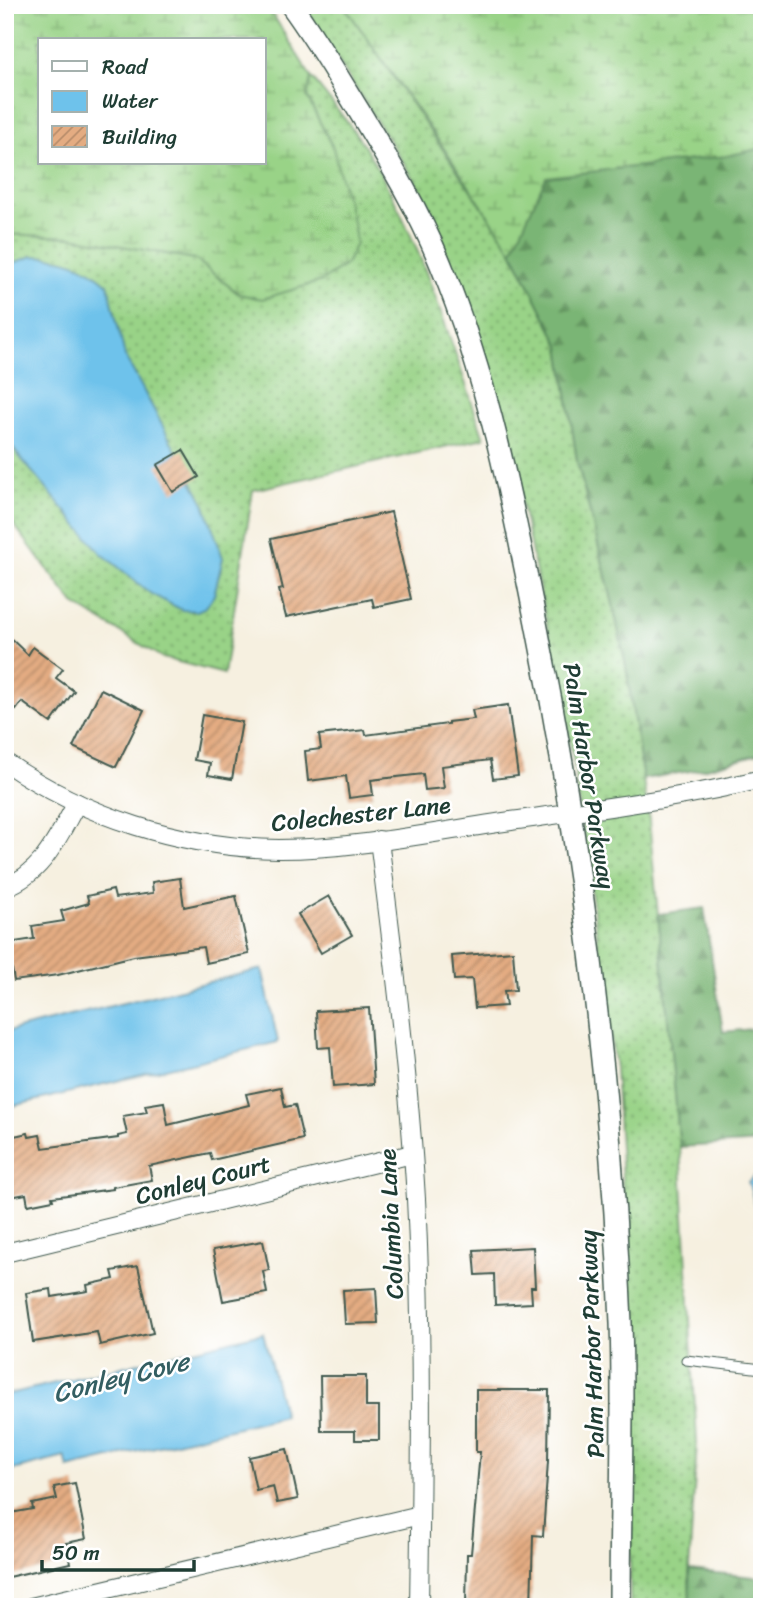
<svg xmlns="http://www.w3.org/2000/svg" width="767" height="1612" viewBox="0 0 767 1612" font-family="Sriracha,sans-serif">
<style>
.grass{fill:url(#grass-dots);stroke:#5c885e;stroke-width:2}
.forest{fill:url(#forest-firs);stroke:#4c7954;stroke-width:2}
.wetland{fill:url(#wetland-marsh);stroke:#5c885e;stroke-width:2;fill-rule:evenodd}
.water{fill:#6ec2eb;stroke:#468090;stroke-width:2}
.building{fill:url(#building-hatch)}
.lines{fill:none;stroke-linecap:round;stroke-linejoin:round}
.service-casing{stroke:#3f584e;stroke-width:11}
.minor-casing{stroke:#3f584e;stroke-width:20}
.tertiary-casing{stroke:#3f584e;stroke-width:24}
.service{stroke:#fff;stroke-width:9}
.minor{stroke:#fff;stroke-width:18}
.tertiary{stroke:#fff;stroke-width:21}
.labels{text-anchor:middle;stroke-width:5;stroke-linejoin:round;paint-order:stroke}
.street-label{font-size:24px;fill:#1f3d34;stroke:#fff}
.water-label{font-size:26px;font-style:italic;fill:#335e62;stroke:#fff}
</style>
<defs>
<pattern id="grass-dots" width="8" height="8" patternUnits="userSpaceOnUse" patternTransform="scale(1.75)"><rect width="8" height="8" fill="#99d387"/><path d="M2 2h.1M6 6h.1" fill="none" stroke="#7cac6f" stroke-width="1.8" stroke-linecap="round"/></pattern>
<pattern id="forest-firs" width="22" height="20" patternUnits="userSpaceOnUse" patternTransform="scale(1.75)"><rect width="22" height="20" fill="#7ab574"/><path d="M5 1l3.5 6h-7zM16 11l3.5 6h-7z" fill="#639460"/></pattern>
<pattern id="wetland-marsh" width="20" height="14" patternUnits="userSpaceOnUse" patternTransform="scale(1.75)"><rect width="20" height="14" fill="#99d387"/><path d="M1 5h8M5 5V1M11 12h8M15 12V8" fill="none" stroke="#7cac6f"/></pattern>
<pattern id="building-hatch" width="6" height="6" patternUnits="userSpaceOnUse" patternTransform="scale(1.75)"><rect width="6" height="6" fill="#e4ac82"/><path d="M-1 1l2-2M0 6l6-6M5 7l2-2" fill="none" stroke="#b88d6b"/></pattern>
</defs>
<rect width="100%" height="100%" fill="#fff"/>
<filter id="ink" filterUnits="userSpaceOnUse"><feTurbulence type="fractalNoise" baseFrequency=".0143" numOctaves="2"/><feDisplacementMap in="SourceGraphic" scale="14" xChannelSelector="R" yChannelSelector="G"/><feConvolveMatrix kernelMatrix="1 2 1 2 8 2 1 2 1" color-interpolation-filters="sRGB"/></filter>
<filter id="wash" filterUnits="userSpaceOnUse"><feTurbulence type="fractalNoise" baseFrequency=".00686" numOctaves="4" result="noise"/><feDisplacementMap in="SourceGraphic" scale="28" xChannelSelector="R" yChannelSelector="G"/><feGaussianBlur stdDeviation="1.57" result="paint"/><feColorMatrix in="noise" values="0 0 0 0 0 0 0 0 0 0 0 0 0 0 0 0 0 1.4 0 .05"/><feComposite in="paint" operator="in"/></filter>
<g filter="url(#wash)">
<rect width="100%" height="100%" fill="#f6f0e0"/>
<!-- grass -->
<g class="grass">
<polygon points="303,5 344,5 511,249 560,346 577,461 612,600 626,666 649,820 680,1147 697,1442 689,1570 690,1607 630,1607 631,1320 615,1068 574,764 557,673 515,472 482,355 429,203"/>
<path d="M311,77C328,98 346,119 361,141C419,231 449,337 484,438L253,490L224,674L163,658L74,604L5,513V234L72,237L195,259L239,294L292,289L322,281L333,148L307,97Z"/>
</g>
<!-- forest -->
<g class="forest">
<polygon points="762,148 762,753 702,769 643,779 626,666 612,600 577,461 560,346 512,251 546,177 726,156"/>
<polygon points="704,908 723,1032 762,1028 762,1142 680,1147 658,914"/>
<polygon points="689,1570 762,1578 762,1607 690,1607"/>
</g>
<!-- wetland -->
<g class="wetland">
<path d="M5,5H267L311,77L307,97L333,148L354,227L356,244L346,264L322,281L262,299L239,294L195,259L72,237L5,234ZM40,40H264V163H40Z"/>
<polygon points="344,5 762,5 762,148 726,156 546,177 512,251 445,150"/>
</g>
<!-- water -->
<g class="water">
<path d="M33,256C64,257 84,263 108,284L125,356L204,503L223,558L214,595L206,607L197,611L182,610L151,594L101,553L18,455L5,436V266Z"/>
<polygon points="262,969 278,1042 5,1108 5,1032"/>
<polygon points="762,1169 762,1249 752,1192 748,1182"/>
<polygon points="263,1333 284,1416 68,1468 65,1457 5,1472 5,1395"/>
</g>
<g id="blocks">
<!-- building -->
<g class="building">
<polygon points="183,450 199,477 173,492 157,465"/>
<polygon points="391,512 411,599 374,607 372,599 286,617 279,590 283,589 271,539"/>
<polygon points="5,633 28,655 33,647 63,669 56,678 74,691 51,723 22,702 16,710 5,702"/>
<polygon points="101,689 144,710 116,767 73,747"/>
<polygon points="508,705 518,776 493,779 490,760 441,766 444,788 425,790 423,774 371,780 373,795 349,798 346,776 308,781 305,751 321,749 319,735 365,730 366,735 448,724 448,722 474,719 472,710"/>
<polygon points="202,715 242,722 232,779 208,775 210,763 194,760"/>
<polygon points="180,878 184,907 236,896 249,954 206,963 203,947 134,956 58,975 14,981 8,943 34,939 32,926 64,921 61,911 89,903 87,896 113,890 115,898 153,893 152,882"/>
<polygon points="329,896 352,935 321,953 298,914"/>
<polygon points="513,951 516,990 504,991 506,1006 475,1008 472,979 454,980 452,956"/>
<polygon points="369,1008 374,1084 333,1087 330,1047 318,1048 316,1011"/>
<polygon points="281,1087 285,1107 295,1105 303,1139 212,1160 210,1153 149,1166 152,1180 113,1187 113,1189 52,1197 53,1200 28,1205 26,1194 5,1198 5,1138 28,1133 29,1137 40,1135 43,1148 118,1138 118,1136 127,1134 123,1116 147,1112 145,1105 164,1102 168,1125 249,1105 246,1094"/>
<polygon points="263,1241 269,1270 263,1271 267,1293 223,1301 213,1250"/>
<polygon points="533,1247 535,1287 531,1287 532,1303 495,1305 494,1274 476,1275 474,1250"/>
<polygon points="138,1266 153,1333 100,1345 97,1332 33,1342 26,1293 51,1289 52,1297 88,1291 87,1285 114,1279 112,1271"/>
<polygon points="376,1288 378,1323 345,1324 343,1290"/>
<polygon points="320,1376 366,1376 366,1407 379,1407 379,1440 355,1440 355,1431 321,1431"/>
<polygon points="476,1390 549,1390 548,1461 543,1536 533,1535 531,1607 466,1607 467,1554 471,1554 480,1452 476,1452"/>
<polygon points="287,1449 298,1499 277,1503 273,1486 256,1490 249,1457"/>
<polygon points="75,1483 86,1539 66,1543 70,1563 8,1577 5,1563 5,1514 33,1509 32,1504 57,1499 54,1487"/>
</g>
</g>
</g>
<g filter="url(#ink)">
<use href="#blocks" fill-opacity="0" stroke="#3f584e" stroke-width="2"/>
<g class="lines">
<!-- service casing -->
<g class="service-casing">
<polyline id="service" points="686,1360 762,1369"/>
</g>
<!-- minor casing -->
<g class="minor-casing">
<g id="minor">
<path d="M5,762C85,817 182,848 279,849C356,849 435,832 511,821C594,809 679,799 762,779"/>
<path d="M379,840C394,959 409,1079 416,1199C423,1335 421,1471 419,1607"/>
<path d="M5,887C44,873 58,836 77,803"/>
<polyline points="5,1253 412,1154"/>
<polyline points="31,1607 420,1515"/>
</g>
</g>
<!-- tertiary casing -->
<g class="tertiary-casing">
<path id="tertiary" d="M291,5C316,39 337,75 359,111C389,161 419,211 441,265C489,381 513,506 537,628C583,857 611,1089 621,1323C624,1418 620,1512 620,1607"/>
</g>
<!-- service -->
<use href="#service" class="service"/>
<!-- minor -->
<use href="#minor" class="minor"/>
<!-- tertiary -->
<use href="#tertiary" class="tertiary"/>
</g>
</g>
<g class="labels">
<!-- street labels -->
<g class="street-label">
<text transform="translate(589 776) rotate(81)" y="8">Palm Harbor Parkway</text>
<text transform="translate(361 814) rotate(-6)" y="8">Colechester Lane</text>
<text transform="translate(203 1180) rotate(-14)" y="8">Conley Court</text>
<text transform="translate(391 1224) rotate(-93)" y="8">Columbia Lane</text>
<text transform="translate(592 1344) rotate(-92)" y="8">Palm Harbor Parkway</text>
</g>
<!-- water labels -->
<g class="water-label">
<text transform="translate(121 1377) rotate(-14)" y="9">Conley Cove</text>
</g>
</g>
<!-- margin -->
<rect width="767" height="1612" fill="none" stroke="#fff" stroke-width="28"/>
<!-- legend -->
<rect x="38" y="38" width="228" height="126" fill="#ffffff" stroke="#a5b1ae" stroke-width="2"/>
<rect x="52" y="61" width="35" height="10" fill="#ffffff" stroke="#a5b1ae" stroke-width="2"/>
<text x="102" y="74" font-size="21" fill="#1f3d34">Road</text>
<rect x="52" y="91" width="35" height="21" fill="#6ec2eb" stroke="#a5b1ae" stroke-width="2"/>
<text x="102" y="108" font-size="21" fill="#1f3d34">Water</text>
<rect x="52" y="126" width="35" height="21" fill="url(#building-hatch)" stroke="#a5b1ae" stroke-width="2"/>
<text x="102" y="144" font-size="21" fill="#1f3d34">Building</text>
<!-- scale -->
<path d="M42 1560v10h152v-10" fill="none" stroke="#1f3d34" stroke-width="3.5"/>
<text x="52" y="1560" font-size="21" fill="#1f3d34" stroke="#ffffff" stroke-width="5" paint-order="stroke">50 m</text>
</svg>
